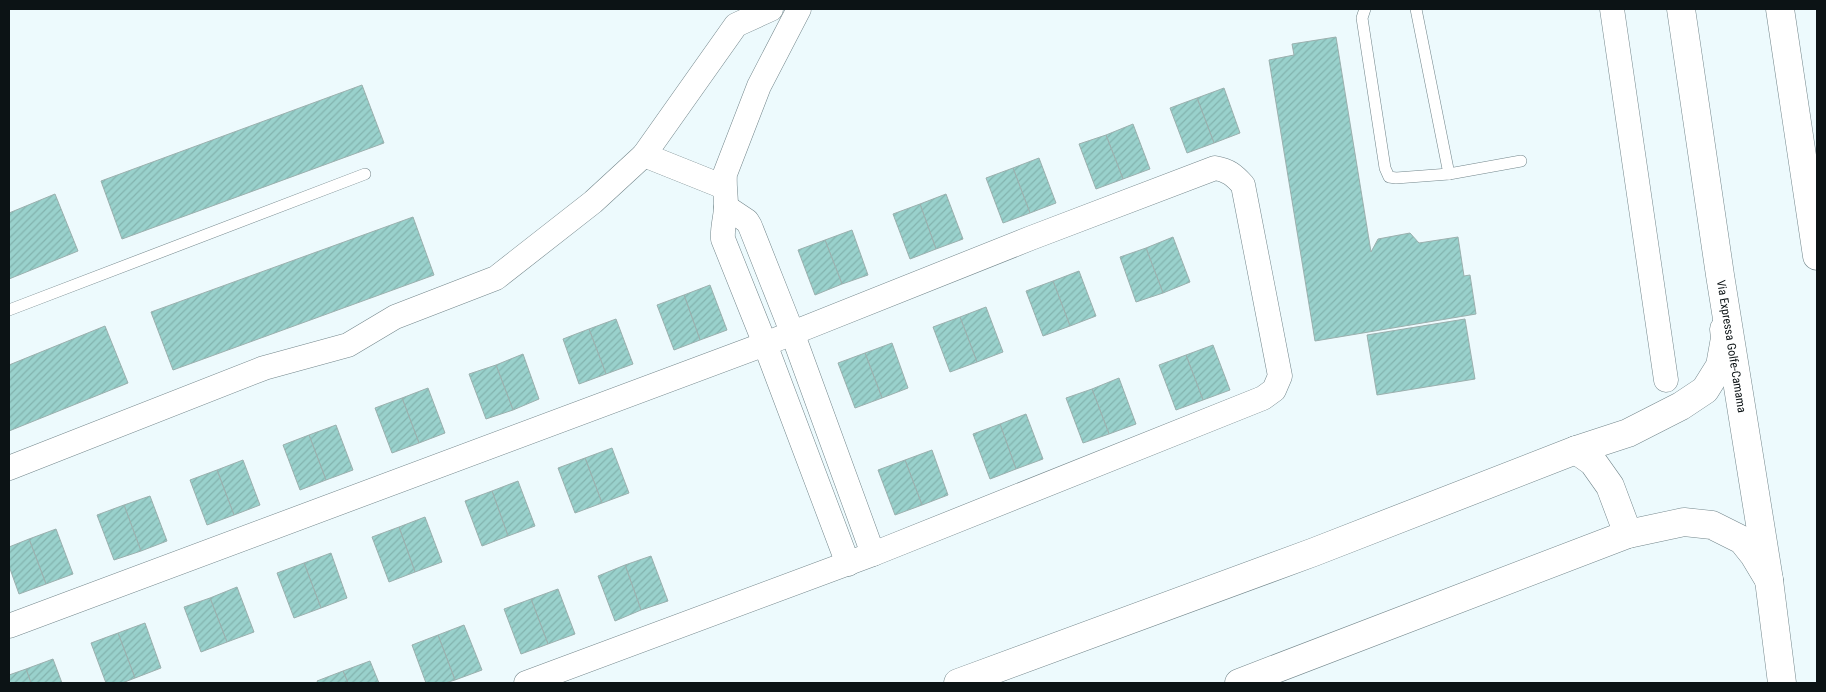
<svg xmlns="http://www.w3.org/2000/svg" width="1826" height="692" viewBox="0 0 1826 692" font-family="'Roboto Condensed',sans-serif">
<style>
.building{fill:url(#building-hatch);stroke:#9bb0ae}
.lines{fill:none;stroke-linecap:round;stroke-linejoin:round}
.lane-casing{stroke:#73868b;stroke-width:12}
.street-casing{stroke:#73868b;stroke-width:25}
.secondary-casing{stroke:#73868b;stroke-width:29}
.highway-casing{stroke:#73868b;stroke-width:29}
.lane{stroke:#fff;stroke-width:11}
.street{stroke:#fff;stroke-width:24}
.secondary{stroke:#fff;stroke-width:28}
.highway{stroke:#fff;stroke-width:28}
.labels{text-anchor:middle;stroke-width:4;stroke-linejoin:round;paint-order:stroke}
.street-label{font-size:12px;fill:#0c1315;stroke:#edfafd}
</style>
<defs>
<pattern id="building-hatch" width="6" height="6" patternUnits="userSpaceOnUse" patternTransform="scale(1.25)"><rect width="6" height="6" fill="#99d1cc"/><path d="M-1 1l2-2M0 6l6-6M5 7l2-2" fill="none" stroke="#83b3ae"/></pattern>
</defs>
<rect width="100%" height="100%" fill="#edfafd"/>
<!-- building -->
<g class="building">
<polygon points="1336,37 1371,252 1378,239 1410,233 1419,243 1458,237 1464,276 1470,275 1476,314 1315,341 1269,60 1294,55 1292,44"/>
<polygon points="362,85 384,143 122,239 101,181"/>
<polygon points="1224,88 1240,133 1214,143 1197,98"/>
<polygon points="1197,98 1214,143 1187,153 1170,108"/>
<polygon points="1133,124 1150,169 1123,179 1106,135"/>
<polygon points="1106,135 1123,179 1096,189 1079,144"/>
<polygon points="1039,158 1056,203 1030,213 1013,168"/>
<polygon points="1013,168 1030,213 1003,223 986,178"/>
<polygon points="55,194 78,251 9,279 9,213"/>
<polygon points="946,194 963,239 936,249 920,204"/>
<polygon points="920,204 936,249 910,259 893,214"/>
<polygon points="413,217 434,275 173,370 151,312"/>
<polygon points="852,230 868,275 842,284 825,240"/>
<polygon points="1173,237 1190,282 1163,293 1146,248"/>
<polygon points="825,240 842,284 815,295 798,250"/>
<polygon points="1146,248 1163,293 1136,302 1120,257"/>
<polygon points="1079,271 1096,316 1070,326 1053,281"/>
<polygon points="1053,281 1070,326 1043,336 1026,291"/>
<polygon points="710,285 727,330 700,340 684,295"/>
<polygon points="684,295 700,340 674,350 657,305"/>
<polygon points="986,307 1003,352 977,362 960,317"/>
<polygon points="960,317 977,362 950,372 933,327"/>
<polygon points="616,319 633,364 606,374 589,329"/>
<polygon points="1465,319 1475,379 1377,395 1367,335"/>
<polygon points="105,326 128,383 9,431 9,365"/>
<polygon points="589,329 606,374 579,384 563,339"/>
<polygon points="892,343 908,388 882,398 865,353"/>
<polygon points="1213,345 1230,390 1203,400 1186,355"/>
<polygon points="865,353 882,398 855,408 838,363"/>
<polygon points="523,354 539,399 513,410 496,365"/>
<polygon points="1186,355 1203,400 1176,410 1159,365"/>
<polygon points="496,365 513,410 486,419 469,374"/>
<polygon points="1119,378 1136,424 1109,434 1092,389"/>
<polygon points="428,388 445,433 419,443 402,398"/>
<polygon points="1092,389 1109,434 1083,443 1066,398"/>
<polygon points="402,398 419,443 392,453 375,408"/>
<polygon points="1026,414 1043,459 1016,469 1000,424"/>
<polygon points="1000,424 1016,469 990,479 973,434"/>
<polygon points="336,425 353,470 326,480 309,435"/>
<polygon points="309,435 326,480 300,490 283,445"/>
<polygon points="612,448 629,493 602,503 585,458"/>
<polygon points="932,450 948,495 922,505 905,460"/>
<polygon points="585,458 602,503 575,513 558,468"/>
<polygon points="243,460 260,505 234,515 217,470"/>
<polygon points="905,460 922,505 895,515 878,470"/>
<polygon points="217,470 234,515 207,525 190,480"/>
<polygon points="518,481 535,526 508,536 492,491"/>
<polygon points="492,491 508,536 482,546 465,501"/>
<polygon points="150,496 167,541 141,551 124,505"/>
<polygon points="124,505 141,551 114,560 97,515"/>
<polygon points="425,517 442,562 415,572 399,527"/>
<polygon points="399,527 415,572 389,582 372,537"/>
<polygon points="56,529 73,574 46,584 29,539"/>
<polygon points="29,539 46,584 19,594 9,566 9,547"/>
<polygon points="331,553 347,598 321,608 304,563"/>
<polygon points="651,556 668,601 641,610 625,565"/>
<polygon points="304,563 321,608 294,618 277,573"/>
<polygon points="625,565 641,610 615,621 598,576"/>
<polygon points="237,587 254,632 227,642 210,598"/>
<polygon points="558,589 575,634 548,644 531,599"/>
<polygon points="210,598 227,642 201,652 184,607"/>
<polygon points="531,599 548,644 521,654 504,609"/>
<polygon points="145,623 161,668 135,678 118,633"/>
<polygon points="464,625 482,670 455,680 438,635"/>
<polygon points="118,633 135,678 122,683 106,683 91,643"/>
<polygon points="438,635 455,680 445,683 426,683 412,645"/>
<polygon points="53,659 62,683 31,683 26,669"/>
<polygon points="370,661 379,683 348,683 343,671"/>
<polygon points="26,669 31,683 9,683 9,675"/>
<polygon points="343,671 348,683 318,683 317,681"/>
</g>
<g class="lines">
<!-- lane casing -->
<g class="lane-casing">
<g id="lane">
<polyline points="1365,9 1362,18 1385,168 1389,177 1396,178 1449,174 1521,161"/>
<polyline points="1416,9 1449,174"/>
<polyline points="9,310 365,174"/>
</g>
</g>
<!-- street casing -->
<g class="street-casing">
<g id="street">
<path d="M799,9L759,86L725,174C724,185 726,195 726,206C726,217 722,227 723,239L765,344L848,564"/>
<polyline points="1612,9 1666,380"/>
<polyline points="644,155 724,187"/>
<polyline points="726,207 747,221 750,226 792,332 873,554"/>
<polyline points="9,468 264,368 348,345 395,317 496,278 593,202 644,155 736,25 771,9"/>
<path d="M9,626L765,344L1031,238L1215,168C1228,170 1234,175 1243,185L1280,376L1274,390L1263,398L873,554L526,683"/>
</g>
</g>
<!-- secondary casing -->
<g class="secondary-casing">
<g id="secondary">
<polyline points="1576,450 1593,462 1610,486 1628,534"/>
<polyline points="958,683 1314,552 1576,450 1628,433 1681,406 1705,390 1720,366 1725,338 1724,329"/>
<polyline points="1239,683 1628,534 1684,522 1712,525 1742,540 1754,555 1769,580"/>
</g>
</g>
<!-- highway casing -->
<g class="highway-casing">
<g id="highway">
<path id="s1" d="M1681,9L1720,275L1769,580L1782,683"/>
<polyline points="1780,9 1817,256"/>
</g>
</g>
<!-- lane -->
<use href="#lane" class="lane"/>
<!-- street -->
<use href="#street" class="street"/>
<!-- secondary -->
<use href="#secondary" class="secondary"/>
<!-- highway -->
<use href="#highway" class="highway"/>
</g>
<g class="labels">
<!-- street labels -->
<g class="street-label">
<text dy="4" stroke="none"><textPath href="#s1" startOffset="341">Via Expressa Golfe-Camama</textPath></text>
</g>
</g>
<!-- border -->
<rect width="1826" height="692" fill="none" stroke="#0c1315" stroke-width="20"/>
</svg>
